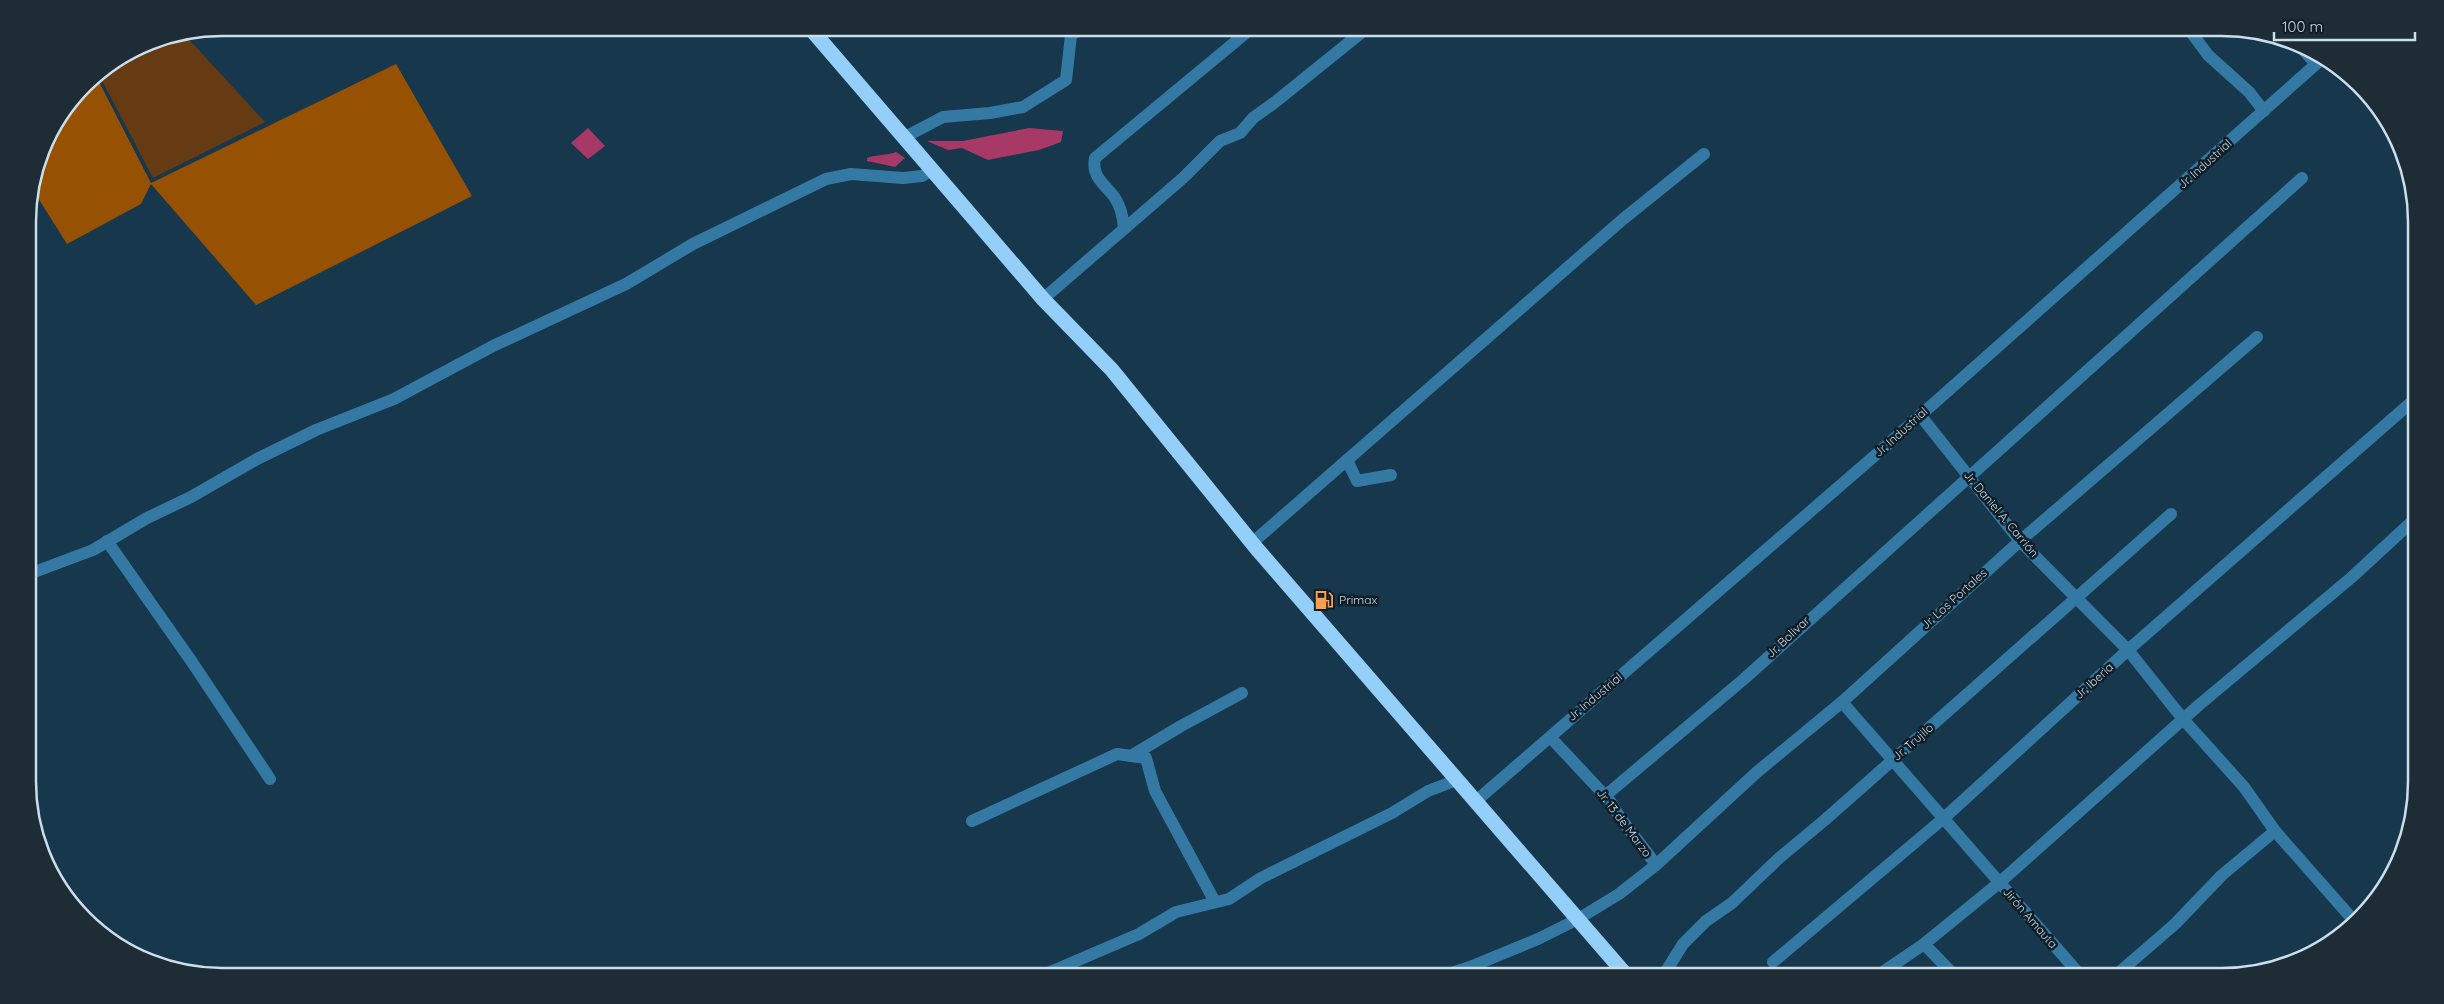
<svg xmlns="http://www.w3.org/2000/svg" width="2444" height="1004" viewBox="0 0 2444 1004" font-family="Quicksand,sans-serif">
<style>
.green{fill:#663a12}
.forest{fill:#975102}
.water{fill:#a73966}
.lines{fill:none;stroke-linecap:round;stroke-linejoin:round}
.minor{stroke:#3479a3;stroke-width:12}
.highway{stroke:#93cff8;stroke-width:15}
.labels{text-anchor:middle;stroke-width:5;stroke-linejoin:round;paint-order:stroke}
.street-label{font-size:12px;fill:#cbdeeb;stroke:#0f1d26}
.poi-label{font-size:12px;fill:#cbdeeb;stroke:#0f1d26;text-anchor:start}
.rim{fill:none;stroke:#cbdeeb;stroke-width:2.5}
</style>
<rect width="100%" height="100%" fill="#16374c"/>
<!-- green -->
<polygon class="green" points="185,35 265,122 153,178 98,73 156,41"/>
<!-- forest -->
<polygon class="forest" points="396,64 472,196 256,305 151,184 141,204 67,244 33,190 47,137 91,79 96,76 151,183"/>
<!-- water -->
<g class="water">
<polygon points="588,128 605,146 588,159 571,143"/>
<polygon points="1029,128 1063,131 1061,142 1039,150 988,160 962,148 948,150 927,141 963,141"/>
<path d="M896,152L905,158L895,167L867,161V158C877,154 886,156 896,152Z"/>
</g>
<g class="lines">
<!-- minor -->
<g class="minor">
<polyline points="2188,28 2208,55 2249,92 2264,111"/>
<polyline points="2297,43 2316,64"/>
<polyline points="905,137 943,117 990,113 1023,107 1066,80 1071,35 1085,28"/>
<path d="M1124,228C1123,217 1121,207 1115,198C1105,184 1091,177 1095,158L1252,28"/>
<polyline points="1043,299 1183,178 1220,141 1240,133 1253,118 1274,103 1367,28"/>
<polyline points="1920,415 2020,541 2128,650 2183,719 2244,787 2275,831"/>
<polyline points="1347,460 1357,481 1391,475"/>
<polyline points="107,541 192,662 270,779"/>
<polyline points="1252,543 1622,220 1704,154"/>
<polyline points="29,574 93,550 147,518 191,497 257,459 316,430 394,399 493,346 626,284 693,244 826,179 851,174 903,178 922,176 933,170"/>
<polyline points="1842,702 2081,976"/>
<path d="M1551,738L1610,801C1622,824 1641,843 1656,865"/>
<polyline points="1131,756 1181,726 1242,693"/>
<polyline points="1605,796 1744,679 2302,178"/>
<polyline points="1476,801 1879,452 2323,58"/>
<polyline points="972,821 1117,754 1146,758 1155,791 1215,902"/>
<polyline points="1924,944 1955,976"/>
<polyline points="1773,962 1944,818 2128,650 2415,399"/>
<polyline points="1041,976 1139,934 1176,912 1229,899 1261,878 1392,813 1428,791 1457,780"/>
<polyline points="1442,976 1470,967 1538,939 1578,919 1619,894 1656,865 1757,772 1842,702 2020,541 2257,337"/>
<polyline points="1663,976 1683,944 1706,921 1732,903 1778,859 1826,819 2171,514"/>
<polyline points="1877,976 1924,944 1999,883 2199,705 2352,577 2416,518"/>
<polyline points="2115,976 2175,924 2222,875 2275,831 2355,922"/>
</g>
<!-- highway -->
<polyline class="highway" points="810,28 1043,299 1112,370 1257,549 1627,976"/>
</g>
<!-- icons -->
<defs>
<g id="fuel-bare" transform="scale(1.5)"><path d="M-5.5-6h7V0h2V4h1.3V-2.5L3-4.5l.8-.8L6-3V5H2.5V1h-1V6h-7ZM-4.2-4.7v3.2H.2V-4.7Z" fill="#fb9e50" stroke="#0f1d26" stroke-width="2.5" paint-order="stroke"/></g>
</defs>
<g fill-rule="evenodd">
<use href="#fuel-bare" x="1324" y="600"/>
</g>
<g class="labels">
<!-- street labels -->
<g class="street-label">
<text transform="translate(2205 164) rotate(-42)" y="4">Jr. Industrial</text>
<text transform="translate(1901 432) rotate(-42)" y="4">Jr. Industrial</text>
<text transform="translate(2001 514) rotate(50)" y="4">Jr. Daniel A. Carrión</text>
<text transform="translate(1954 599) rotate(-42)" y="4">Jr. Los Portales</text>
<text transform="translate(1788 637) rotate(-43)" y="4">Jr. Bolivar</text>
<text transform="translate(2094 681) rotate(-42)" y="4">Jr. Iberia</text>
<text transform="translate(1595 697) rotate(-40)" y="4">Jr. Industrial</text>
<text transform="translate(1913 742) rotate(-41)" y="4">Jr. Trujilo</text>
<text transform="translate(1624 823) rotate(53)" y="4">Jr. 13 de Marzo</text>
<text transform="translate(2030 918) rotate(49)" y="4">Jirón Amauta</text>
</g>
<!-- poi labels -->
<g class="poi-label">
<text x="1339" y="604">Primax</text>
</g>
</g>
<!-- crop -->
<path d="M0 0H2444V1004H0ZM222 36H2222A186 186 0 0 1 2408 222V782A186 186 0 0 1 2222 968H222A186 186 0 0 1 36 782V222A186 186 0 0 1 222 36Z" fill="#1e2c36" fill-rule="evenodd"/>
<path class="rim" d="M222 36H2222A186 186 0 0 1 2408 222V782A186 186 0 0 1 2222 968H222A186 186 0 0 1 36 782V222A186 186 0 0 1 222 36Z"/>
<!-- scale -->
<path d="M2274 32v8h141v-8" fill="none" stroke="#cbdeeb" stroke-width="2.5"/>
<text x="2282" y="32" font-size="15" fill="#cbdeeb" stroke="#0f1d26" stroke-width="4" paint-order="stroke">100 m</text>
</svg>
